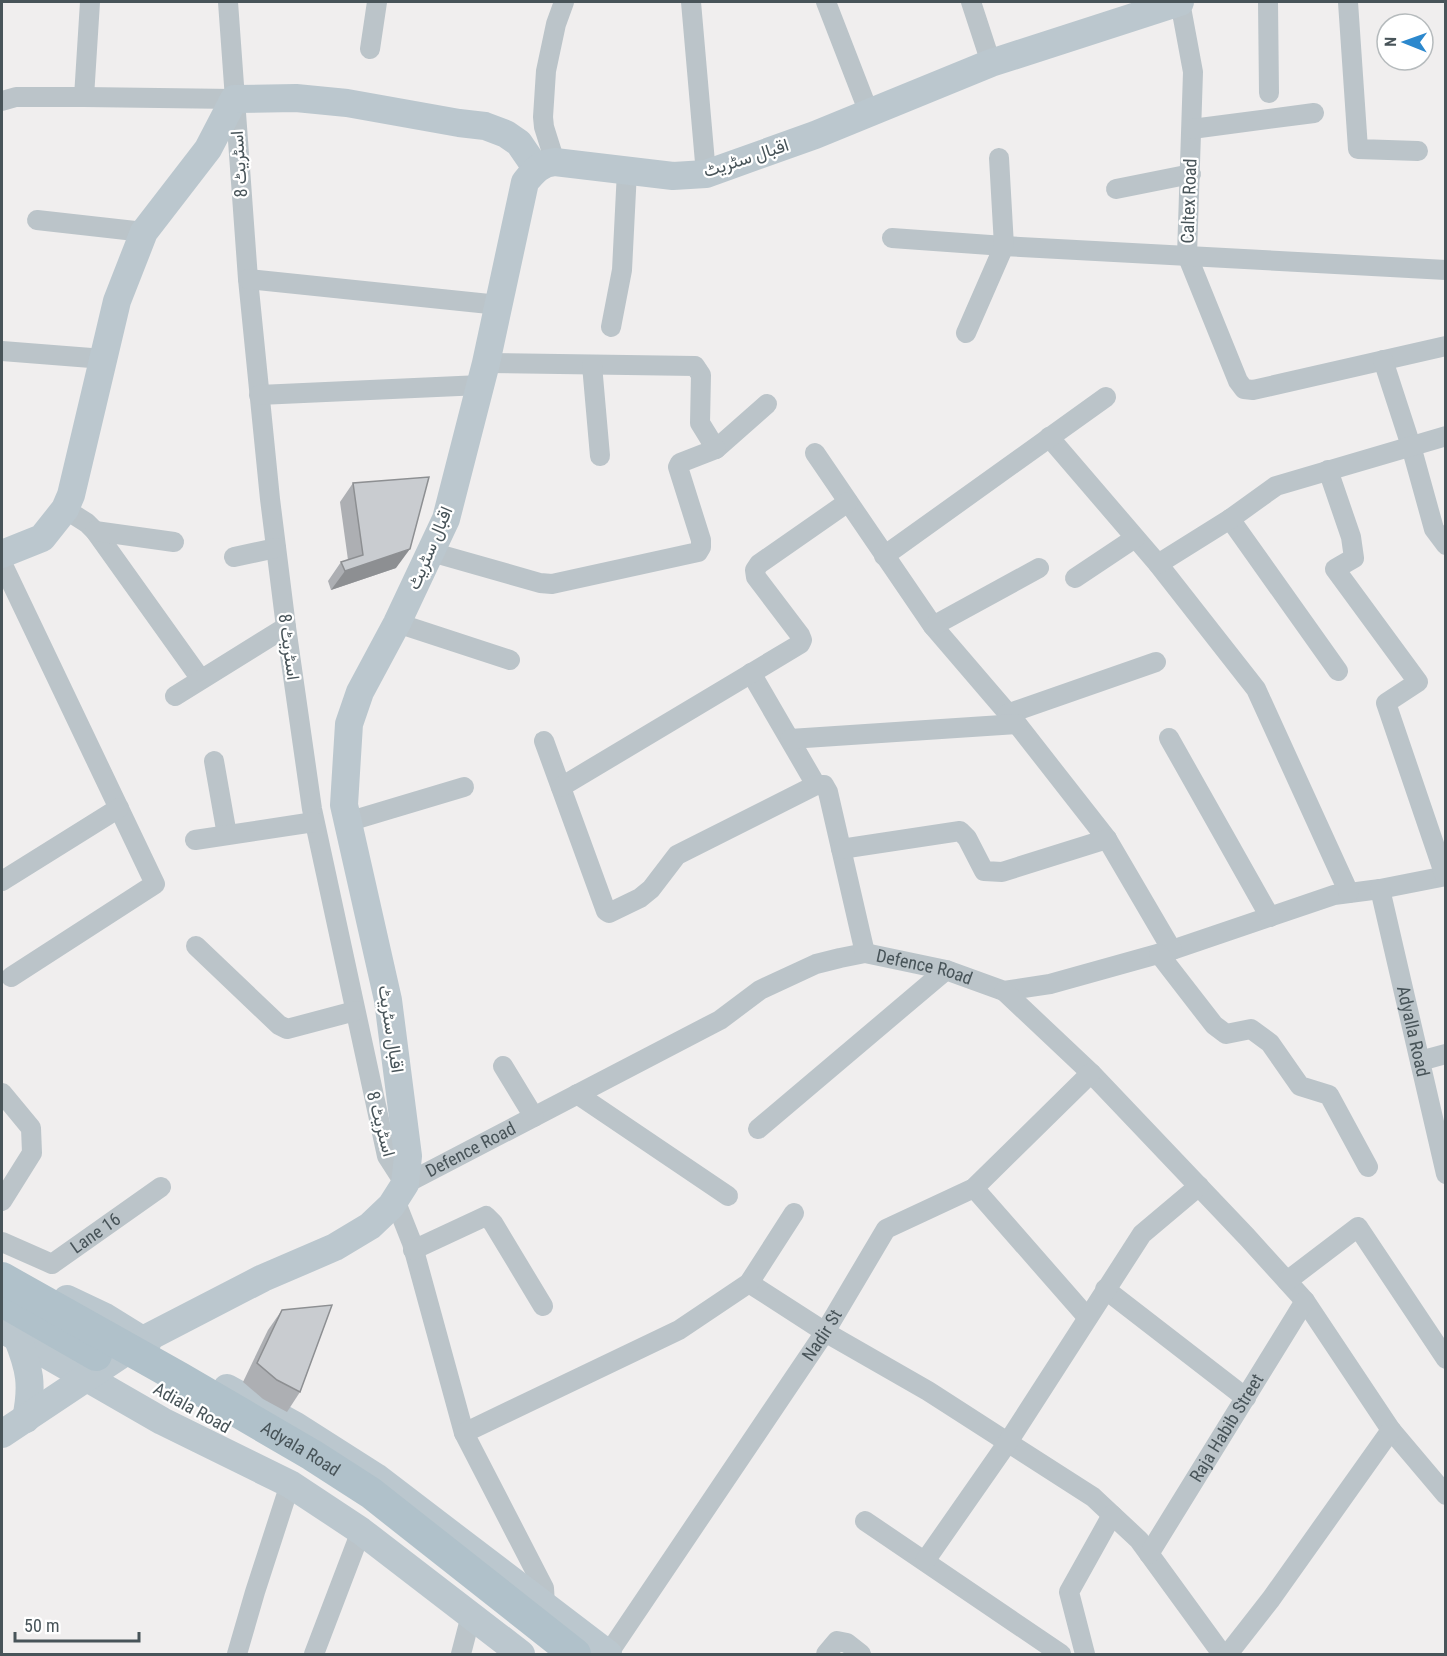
<svg xmlns="http://www.w3.org/2000/svg" width="1447" height="1656" viewBox="0 0 1447 1656" font-family="'Roboto Condensed',Vazirmatn,sans-serif">
<style>
.lines{fill:none;stroke-linecap:round;stroke-linejoin:round}
.street{stroke:#bbc4c9;stroke-width:20}
.secondary{stroke:#bbc7ce;stroke-width:28}
.primary{stroke:#b0c1ca;stroke-width:32}
.primary-bridge{stroke:#b0c1ca;stroke-width:32}
.wall{fill:#adafb3}
.shaded-wall{fill:#8d8f92}
.building{fill:#c9ccd0;stroke:#8d8f92;stroke-width:1.5}
.labels{text-anchor:middle;stroke-width:4.5;stroke-linejoin:round;paint-order:stroke}
.street-label{font-size:18px;fill:#485459;stroke:#fff}
</style>
<rect width="100%" height="100%" fill="#f0eeee"/>
<g class="lines">
<!-- street -->
<g class="street">
<path id="s1" d="M228,2L248,279L270,499L286,627L312,809L387,1156L405,1184L720,1020L760,990L816,964L840,958L865,953L946,970L1004,991L1050,984L1172,950L1334,895L1380,889L1446,876"/>
<polyline points="691,2 706,174"/>
<polyline points="826,2 869,113"/>
<polyline points="971,2 991,63"/>
<polyline points="1180,2 1193,72 1187,255 1238,381 1244,389 1253,390 1446,346"/>
<polyline points="1268,2 1269,93"/>
<polyline points="1348,2 1358,149 1418,151"/>
<polyline points="370,49 377,2"/>
<polyline points="84,97 90,2"/>
<polyline points="2,101 16,97 84,97 234,99"/>
<polyline points="1192,129 1314,113"/>
<polyline points="555,162 544,127 543,117 546,71 556,24 564,2"/>
<polyline points="1116,189 1191,174"/>
<polyline points="37,220 144,232"/>
<polyline points="892,238 1004,246 1446,270"/>
<polyline points="248,279 499,305"/>
<polyline points="611,327 622,270 627,171"/>
<polyline points="966,333 1004,246 999,158"/>
<polyline points="2,351 104,359"/>
<polyline points="1383,360 1411,446 1434,529 1446,545"/>
<polyline points="486,363 695,366 701,375 700,423 716,449 767,404"/>
<polyline points="592,365 600,456"/>
<polyline points="259,395 481,385"/>
<polyline points="1049,437 1158,564 1256,689 1349,893"/>
<polyline points="815,453 933,626 1017,724 1107,839 1172,950"/>
<polyline points="1328,470 1351,537 1354,558 1335,569 1418,682 1386,703 1445,876"/>
<polyline points="65,509 87,523 95,531 200,678"/>
<polyline points="1230,519 1338,671"/>
<polyline points="95,531 174,542"/>
<polyline points="431,552 540,583 552,584 698,552 701,547 701,540 678,467 680,463 716,449"/>
<polyline points="884,556 1106,397"/>
<polyline points="234,557 276,548"/>
<polyline points="2,563 155,884 11,977"/>
<polyline points="1158,564 1230,519 1276,486 1446,436"/>
<polyline points="1075,578 1135,538"/>
<polyline points="397,623 510,660"/>
<polyline points="933,626 1039,568"/>
<polyline points="751,673 816,785"/>
<polyline points="175,696 286,627"/>
<polyline points="1007,714 1156,662"/>
<polyline points="1169,738 1270,917"/>
<polyline points="790,739 1017,724"/>
<polyline points="544,741 606,911 609,913 640,898 651,889 677,855 816,785 824,785 828,792 865,953"/>
<polyline points="214,761 227,835"/>
<polyline points="561,787 800,644 802,640 800,635 756,577 755,570 759,564 848,502"/>
<polyline points="347,822 464,787"/>
<polyline points="195,840 314,822"/>
<polyline points="841,849 960,831 967,838 984,871 1002,872 1107,839"/>
<polyline points="2,881 119,808"/>
<path id="s2" d="M1380,889L1446,1174"/>
<polyline points="196,946 279,1025 287,1029 355,1011"/>
<polyline points="1159,954 1214,1025 1226,1034 1251,1029 1270,1043 1300,1086 1329,1095 1368,1167"/>
<polyline points="1004,991 1091,1073 1247,1237 1305,1301 1391,1430 1446,1495"/>
<polyline points="1420,1061 1446,1054"/>
<polyline points="503,1066 534,1117"/>
<polyline points="2,1093 31,1128 32,1153 2,1201"/>
<polyline points="577,1094 728,1196"/>
<polyline points="758,1129 946,970"/>
<polyline points="974,1188 1087,1317"/>
<polyline points="395,1200 412,1243 464,1433"/>
<path id="s3" d="M2,1242L52,1264L161,1187"/>
<polyline points="413,1250 486,1216 493,1223 543,1306"/>
<polyline points="1287,1281 1358,1227 1446,1359"/>
<polyline points="749,1283 825,1332 928,1391 1093,1497 1139,1540 1222,1654"/>
<polyline points="1105,1289 1246,1398"/>
<polyline points="865,1521 1061,1654"/>
<path id="s4" d="M1149,1554L1305,1301"/>
<polyline points="925,1561 1008,1442 1142,1234 1199,1186"/>
<polyline points="545,1605 544,1588 464,1433 679,1330 749,1283 794,1213"/>
<polyline points="237,1654 255,1592 290,1484"/>
<polyline points="314,1654 361,1531"/>
<polyline points="461,1654 469,1623 473,1617"/>
<path id="s5" d="M608,1654L825,1332L886,1229L974,1188L1091,1073"/>
<polyline points="826,1654 837,1641 847,1643 861,1654"/>
<polyline points="1085,1654 1069,1592 1112,1515"/>
<polyline points="1228,1654 1271,1599 1391,1430"/>
</g>
<!-- secondary -->
<g class="secondary">
<polyline points="2,554 42,538 65,509 71,495 117,301 144,232 208,149 234,99 296,98 347,103 459,123 485,126 506,134 519,143 536,168"/>
<polyline points="67,1299 105,1317 147,1343"/>
<polyline points="2,1329 162,1421 290,1484 361,1531 521,1654"/>
<path d="M17,1337C30,1369 33,1385 26,1419"/>
<polyline points="227,1388 296,1426 376,1477 608,1654"/>
<path d="M2,1434L143,1340L263,1278L335,1247L370,1226L391,1206L405,1184L408,1156L388,1000L344,805L349,724L360,692L397,623L446,519L486,363L525,182C534,171 541,163 555,162L673,176L706,174L815,135L991,63L1180,2"/>
</g>
<!-- primary -->
<polyline class="primary" points="2,1301 96,1355"/>
<!-- primary-bridge -->
<path class="primary-bridge" id="s6" d="M2,1278L180,1378L312,1455L371,1493L575,1654"/>
</g>
<!-- wall -->
<g class="wall">
<polygon points="353,483 396,568 331,590 328,581 341,562 348,560 340,502"/>
<polygon points="282,1310 300,1392 287,1412 263,1399 243,1382 268,1330"/>
</g>
<!-- shaded-wall -->
<polygon class="shaded-wall" points="410,549 396,568 331,590 345,571"/>
<!-- building -->
<g class="building">
<polygon points="429,477 410,549 345,571 341,562 363,555 353,483"/>
<polygon points="332,1305 300,1392 277,1380 257,1363 282,1310"/>
</g>
<g class="labels">
<!-- street labels -->
<g class="street-label">
<text transform="translate(746 158) rotate(-18)" y="6">اقبال سٹریٹ</text>
<text transform="translate(239 164) rotate(-94)" y="6">اسٹریٹ 8</text>
<text transform="translate(1189 201) rotate(-88)" y="6">Caltex Road</text>
<text transform="translate(430 548) rotate(-67)" y="6">اقبال سٹریٹ</text>
<text transform="translate(289 647) rotate(82)" y="6">اسٹریٹ 8</text>
<text dy="6" stroke="none"><textPath href="#s1" startOffset="1778">Defence Road</textPath></text>
<text transform="translate(391 1029) rotate(81)" y="6">اقبال سٹریٹ</text>
<text dy="6" stroke="none"><textPath href="#s2" startOffset="146">Adyalla Road</textPath></text>
<text transform="translate(381 1124) rotate(75)" y="6">اسٹریٹ 8</text>
<text dy="6" stroke="none"><textPath href="#s1" startOffset="1274">Defence Road</textPath></text>
<text dy="6" stroke="none"><textPath href="#s3" startOffset="108">Lane 16</textPath></text>
<text dy="6" stroke="none"><textPath href="#s5" startOffset="384">Nadir St</textPath></text>
<text transform="translate(192 1408) rotate(29)" y="6">Adiala Road</text>
<text dy="6" stroke="none"><textPath href="#s4" startOffset="148">Raja Habib Street</textPath></text>
<text dy="6" stroke="none"><textPath href="#s6" startOffset="344">Adyala Road</textPath></text>
</g>
</g>
<!-- border -->
<rect width="1447" height="1656" fill="none" stroke="#485459" stroke-width="6"/>
<!-- north arrow -->
<g transform="translate(1405 42) rotate(271)"><circle r="28" fill="#ffffff" stroke="#b6bbbd" stroke-width="1.5"/>
<path d="M0-4.5L10 22L0 15L-10 22Z" fill="#2c88cd"/>
<text y="-9" font-size="16" font-weight="bold" text-anchor="middle" fill="#485459">N</text>
</g>
<!-- scale -->
<path d="M15 1632v9h124v-9" fill="none" stroke="#485459" stroke-width="3"/>
<text x="24" y="1632" font-size="18" fill="#485459" stroke="#ffffff" stroke-width="4.5" paint-order="stroke">50 m</text>
</svg>
